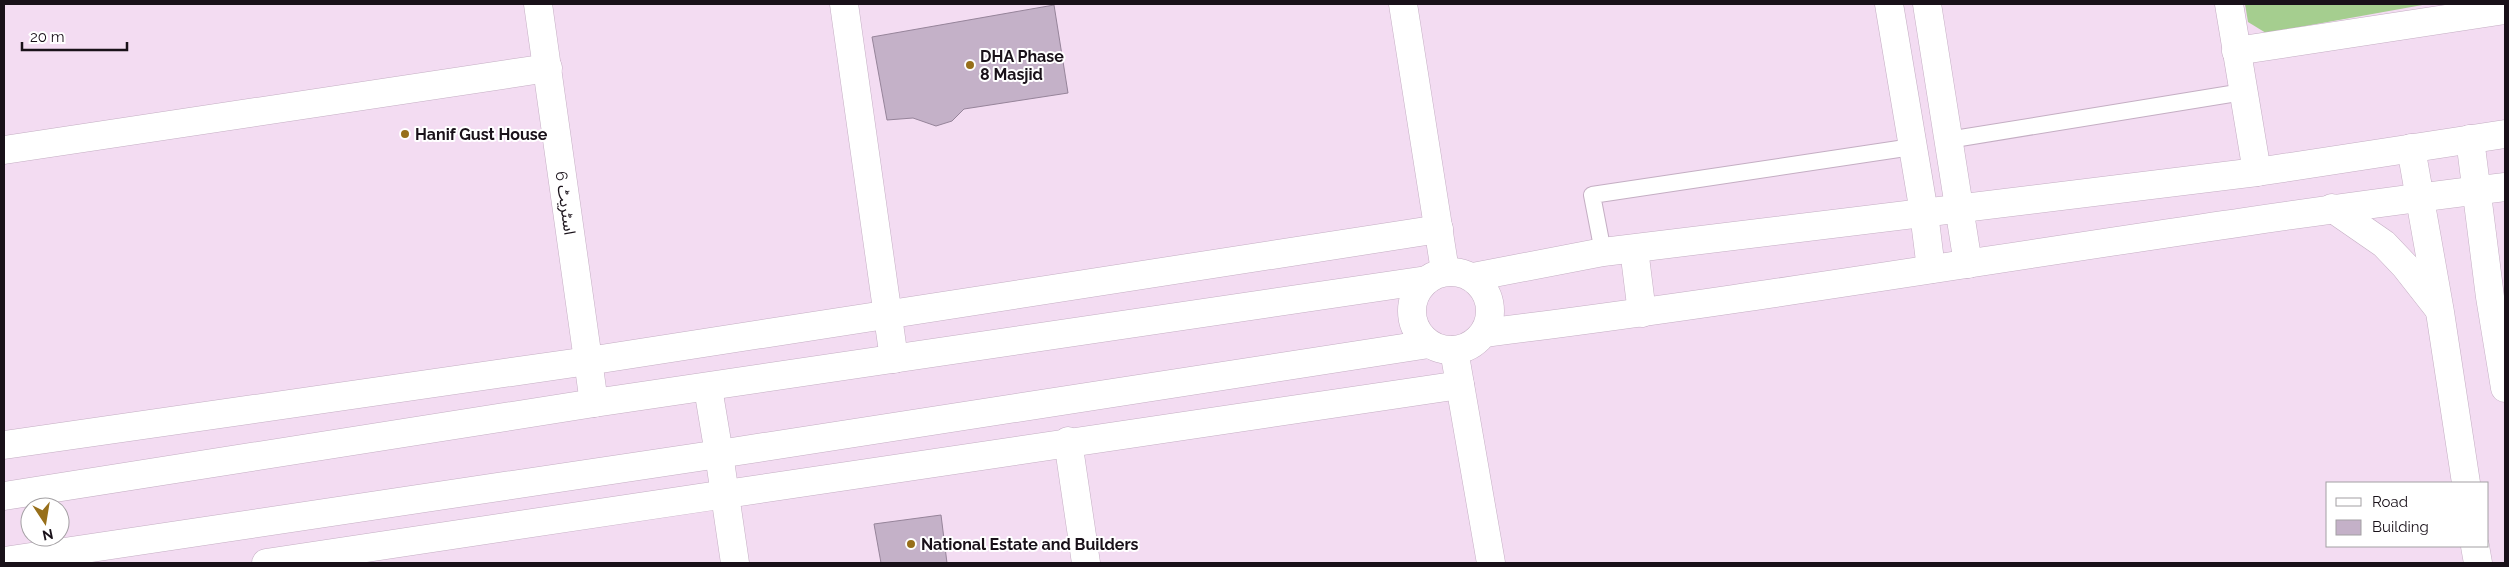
<svg xmlns="http://www.w3.org/2000/svg" width="2509" height="567" viewBox="0 0 2509 567" font-family="Raleway,'Noto Sans Arabic',sans-serif">
<style>
.green{fill:#a5ce8f}
.building{fill:#c4b1c8;stroke:#96849a}
.lines{fill:none;stroke-linecap:round;stroke-linejoin:round}
.service-casing{stroke:#c4aec3;stroke-width:18}
.minor-casing{stroke:#c4aec3;stroke-width:29}
.tertiary-casing{stroke:#c4aec3;stroke-width:29}
.service{stroke:#fff;stroke-width:16}
.minor{stroke:#fff;stroke-width:28}
.tertiary{stroke:#fff;stroke-width:28}
.poi-dot{fill:#976f1a;stroke:#fff;stroke-width:2}
.labels{text-anchor:middle;stroke-width:4;stroke-linejoin:round;paint-order:stroke}
.poi-label{font-size:16px;font-weight:bold;fill:#191119;stroke:#fff;text-anchor:start}
.street-label{font-size:16px;fill:#191119;stroke:#fff}
</style>
<rect width="100%" height="100%" fill="#f3dcf2"/>
<!-- green -->
<polygon class="green" points="2245,4 2428,4 2266,33 2248,22"/>
<!-- building -->
<g class="building">
<polygon points="1054,5 1068,93 964,109 952,121 936,126 913,118 887,120 872,37"/>
<polygon points="941,515 947,563 881,563 874,524"/>
</g>
<g class="lines">
<!-- service casing -->
<g class="service-casing">
<g id="service">
<polyline points="1948,140 2243,92"/>
<polyline points="1603,252 1592,195 1912,147"/>
</g>
</g>
<!-- minor casing -->
<g class="minor-casing">
<g id="minor">
<polyline points="538,4 594,403"/>
<polyline points="844,4 894,359"/>
<polyline points="1403,4 1445,271"/>
<polyline points="1889,4 1924,213 1931,269"/>
<polyline points="1927,4 1968,264"/>
<polyline points="2229,4 2257,172"/>
<polyline points="2236,51 2505,10"/>
<polyline points="4,150 548,68"/>
<polyline points="1454,350 1491,563"/>
<polyline points="1068,441 1086,563"/>
<polyline points="4,445 588,361 1439,229"/>
<polyline points="719,454 735,563"/>
<path d="M266,563C664,504 1062,442 1460,385"/>
</g>
</g>
<!-- tertiary casing -->
<g class="tertiary-casing">
<g id="tertiary">
<polyline points="2470,139 2490,297 2505,388"/>
<polyline points="2411,148 2440,312 2466,483"/>
<polyline points="2332,208 2384,244 2405,266 2438,308"/>
<polyline points="1634,249 1642,313"/>
<circle cx="1451" cy="311" r="39"/>
<polyline points="1473,277 1603,252 2257,172 2505,134"/>
<path d="M1484,333C1825,291 2164,228 2505,187"/>
<polyline points="708,388 719,454"/>
<polyline points="4,496 594,403 1427,280"/>
<polyline points="2475,546 2478,563"/>
<polyline points="4,561 719,454 1429,344"/>
</g>
</g>
<!-- service -->
<use href="#service" class="service"/>
<!-- minor -->
<use href="#minor" class="minor"/>
<!-- tertiary -->
<use href="#tertiary" class="tertiary"/>
</g>
<!-- markers -->
<g class="poi-dot">
<circle cx="970" cy="65" r="5"/>
<circle cx="405" cy="134" r="5"/>
<circle cx="911" cy="544" r="5"/>
</g>
<g class="labels">
<!-- poi labels -->
<g class="poi-label">
<text x="980" y="62">DHA Phase<tspan x="980" dy="18">8 Masjid</tspan></text>
<text x="415" y="140">Hanif Gust House</text>
<text x="921" y="550">National Estate and Builders</text>
</g>
<!-- street labels -->
<g class="street-label">
<text transform="translate(566 203) rotate(82)" y="6">اسٹریٹ 6</text>
</g>
</g>
<!-- border -->
<rect width="2509" height="567" fill="none" stroke="#191119" stroke-width="10"/>
<!-- legend -->
<rect x="2326" y="482" width="162" height="65" fill="#ffffff" stroke="#a3a0a3"/>
<rect x="2336" y="498" width="25" height="8" fill="#ffffff" stroke="#a3a0a3"/>
<text x="2372" y="507" font-size="15" fill="#191119">Road</text>
<rect x="2336" y="520" width="25" height="15" fill="#c4b1c8" stroke="#a3a0a3"/>
<text x="2372" y="532" font-size="15" fill="#191119">Building</text>
<!-- north arrow -->
<g transform="translate(45 522) rotate(168)"><circle r="24" fill="#ffffff" stroke="#a3a0a3"/>
<path d="M0-4L9 19L0 12L-9 19Z" fill="#976f1a"/>
<text y="-8" font-size="14" font-weight="bold" text-anchor="middle" fill="#191119">N</text>
</g>
<!-- scale -->
<path d="M22 42v8h105v-8" fill="none" stroke="#191119" stroke-width="2.5"/>
<text x="30" y="42" font-size="15" fill="#191119" stroke="#ffffff" stroke-width="4" paint-order="stroke">20 m</text>
</svg>
